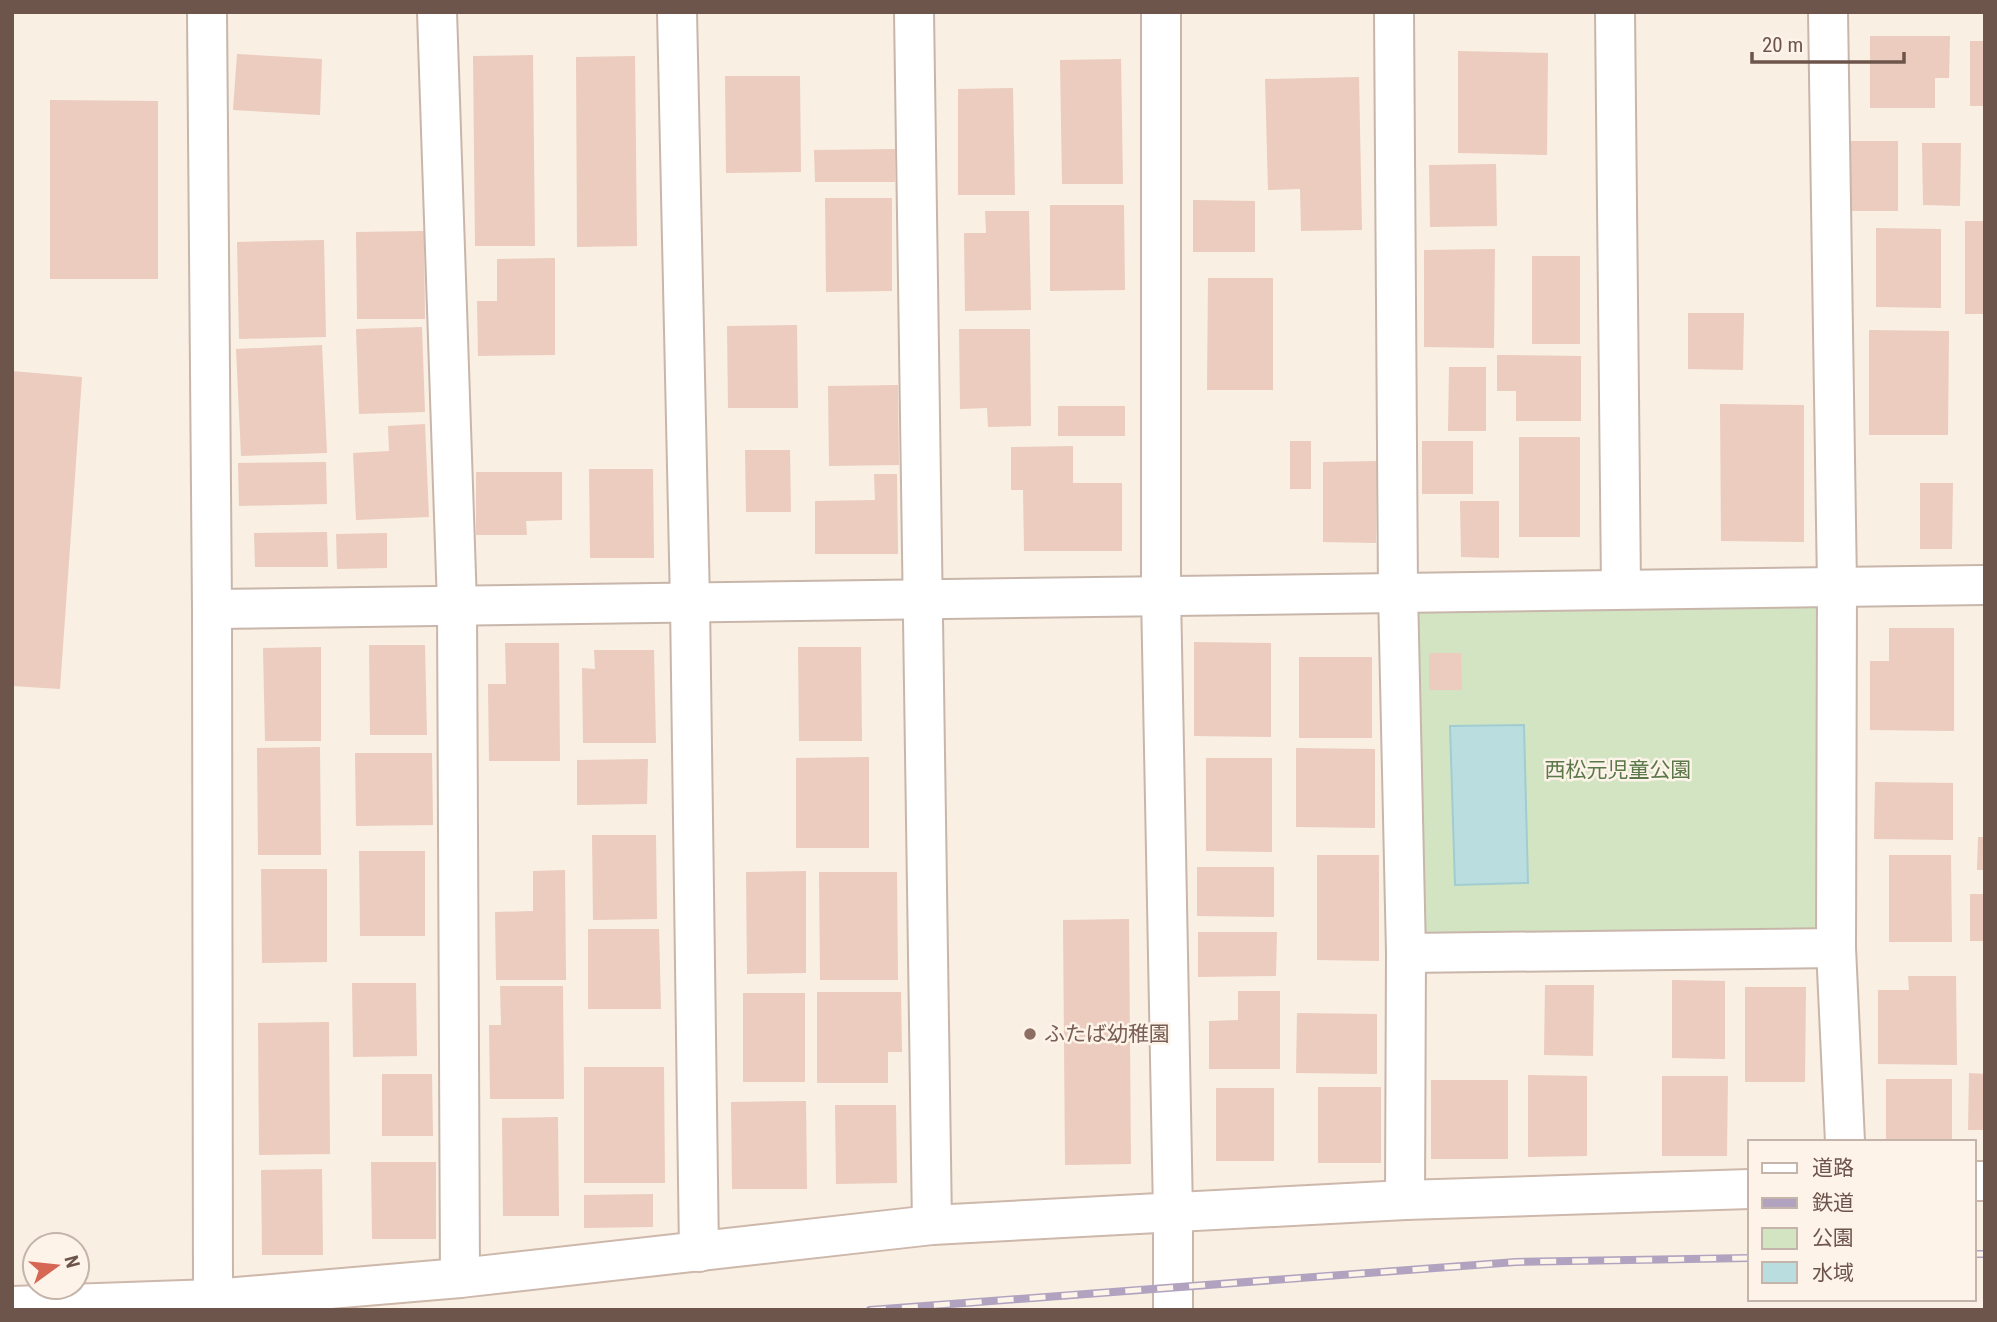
<svg xmlns="http://www.w3.org/2000/svg" width="1997" height="1322" viewBox="0 0 1997 1322" font-family="'Roboto Condensed','Noto Sans JP',sans-serif">
<style>
.green{fill:#d3e4c3}
.water{fill:#badde0;stroke:#a1cdd0;stroke-width:2}
.building{fill:#ebccbe}
.lines{fill:none;stroke-linecap:round;stroke-linejoin:round}
.street-casing{stroke:#c8b6ab;stroke-width:42}
.secondary-casing{stroke:#cdb8ab;stroke-width:42}
.street{stroke:#fff;stroke-width:38}
.secondary{stroke:#fff;stroke-width:38}
.rail-casing{stroke:#b1a3c0;stroke-width:8}
.rail{stroke:#fdf3e8;stroke-width:5;stroke-dasharray:16;stroke-linecap:butt}
.education-dot{fill:#8d6e63;stroke:#fdf3e8;stroke-width:2.5}
.labels{text-anchor:middle;stroke-width:5;stroke-linejoin:round;paint-order:stroke}
.park-label{font-size:21px;fill:#5a7849;stroke:#fdf3e8}
.education-label{font-size:21px;fill:#785e54;stroke:#fdf3e8;text-anchor:start}
</style>
<rect width="100%" height="100%" fill="#f9efe3"/>
<!-- green -->
<polygon class="green" points="1837,586 1836,948 1406,953 1398,591"/>
<!-- water -->
<polygon class="water" points="1524,725 1528,883 1455,885 1450,726"/>
<!-- building -->
<g class="building">
<polygon points="1870,36 1950,36 1949,78 1935,78 1935,108 1870,108"/>
<rect x="1970" y="41" width="15" height="65"/>
<polygon points="1458,51 1548,53 1547,155 1458,153"/>
<polygon points="237,54 322,59 320,115 233,110"/>
<polygon points="533,55 535,246 475,246 473,56"/>
<polygon points="635,56 637,246 577,247 576,57"/>
<polygon points="1121,59 1123,184 1062,184 1060,60"/>
<polygon points="725,76 800,76 801,172 726,173"/>
<polygon points="1359,77 1362,230 1301,231 1300,189 1268,190 1265,79"/>
<polygon points="1013,88 1015,195 958,195 958,89"/>
<polygon points="50,100 158,101 158,279 50,279"/>
<rect x="1851" y="141" width="47" height="70"/>
<polygon points="1922,143 1961,143 1960,206 1923,205"/>
<polygon points="895,149 895,182 815,182 814,150"/>
<polygon points="1496,164 1497,226 1430,227 1429,165"/>
<polygon points="825,198 892,198 892,291 826,292"/>
<polygon points="1193,200 1255,201 1255,252 1193,252"/>
<polygon points="1050,205 1124,205 1125,290 1050,291"/>
<polygon points="985,211 1029,211 1031,310 965,311 964,233 986,233"/>
<rect x="1965" y="221" width="20" height="93"/>
<polygon points="1876,228 1941,229 1941,308 1876,307"/>
<polygon points="424,231 425,319 357,319 356,232"/>
<polygon points="324,240 326,337 239,339 237,242"/>
<polygon points="1495,249 1494,348 1424,347 1424,250"/>
<rect x="1532" y="256" width="48" height="88"/>
<polygon points="555,258 555,355 478,356 477,301 497,301 497,259"/>
<polygon points="1208,278 1273,278 1273,390 1207,390"/>
<polygon points="1688,313 1744,313 1743,370 1688,369"/>
<polygon points="797,325 798,408 728,408 727,326"/>
<polygon points="422,327 425,412 359,414 356,329"/>
<polygon points="959,329 1030,329 1031,426 988,427 987,408 960,409"/>
<polygon points="1869,330 1949,331 1948,435 1869,435"/>
<polygon points="322,345 327,453 241,456 236,349"/>
<polygon points="1497,355 1581,356 1581,421 1516,421 1516,391 1497,391"/>
<polygon points="1449,367 1486,367 1486,431 1448,431"/>
<polygon points="12,371 82,377 60,689 12,686"/>
<polygon points="898,385 899,465 829,466 828,386"/>
<polygon points="1720,404 1804,405 1804,542 1721,541"/>
<rect x="1058" y="406" width="67" height="30"/>
<polygon points="425,424 429,517 356,520 353,453 389,451 388,426"/>
<rect x="1519" y="437" width="61" height="100"/>
<rect x="1290" y="441" width="21" height="48"/>
<rect x="1422" y="441" width="51" height="53"/>
<polygon points="1073,446 1073,483 1122,483 1122,551 1024,551 1023,490 1011,490 1011,447"/>
<polygon points="745,450 790,450 791,512 746,512"/>
<polygon points="1377,461 1376,543 1323,542 1323,462"/>
<polygon points="326,462 327,504 239,506 238,463"/>
<polygon points="589,469 653,469 654,558 590,558"/>
<polygon points="476,472 562,472 562,520 526,521 527,535 476,535"/>
<polygon points="874,474 897,474 898,554 815,554 815,501 875,500"/>
<polygon points="1920,483 1953,483 1952,549 1920,549"/>
<polygon points="1460,501 1499,501 1499,558 1461,557"/>
<polygon points="327,532 328,567 255,567 254,533"/>
<polygon points="387,533 387,568 337,569 336,534"/>
<polygon points="1889,628 1954,628 1954,731 1870,730 1870,661 1889,661"/>
<polygon points="1194,642 1271,643 1271,737 1194,736"/>
<polygon points="505,643 559,643 560,761 489,761 488,684 506,684"/>
<polygon points="369,645 425,645 427,735 370,735"/>
<polygon points="321,647 321,741 265,741 263,648"/>
<polygon points="798,647 861,647 862,741 799,741"/>
<polygon points="594,650 654,650 656,743 583,743 582,668 595,669"/>
<polygon points="1429,653 1461,653 1462,690 1429,690"/>
<rect x="1299" y="657" width="73" height="81"/>
<polygon points="320,747 321,855 258,855 257,748"/>
<polygon points="1296,748 1375,749 1375,828 1296,827"/>
<polygon points="355,753 432,753 433,825 356,826"/>
<polygon points="869,757 869,848 796,848 796,758"/>
<polygon points="1206,758 1272,758 1272,852 1206,851"/>
<polygon points="648,759 647,804 577,805 577,760"/>
<polygon points="1875,782 1953,783 1953,840 1874,839"/>
<polygon points="592,835 656,835 657,919 593,920"/>
<polygon points="1978,837 1985,837 1985,870 1977,870"/>
<polygon points="359,851 425,851 425,936 360,936"/>
<polygon points="1317,855 1379,855 1379,961 1317,960"/>
<polygon points="1889,855 1951,855 1952,942 1889,942"/>
<polygon points="1197,867 1274,867 1274,917 1197,916"/>
<polygon points="261,869 327,869 327,962 262,963"/>
<polygon points="565,870 566,980 496,980 495,912 533,911 533,871"/>
<polygon points="806,871 806,973 747,974 746,872"/>
<polygon points="819,872 897,872 898,980 820,980"/>
<rect x="1970" y="894" width="15" height="47"/>
<polygon points="1129,919 1131,1164 1065,1165 1063,920"/>
<polygon points="588,929 659,929 661,1009 588,1009"/>
<polygon points="1198,932 1277,932 1276,976 1198,977"/>
<polygon points="1908,976 1956,976 1957,1065 1878,1064 1878,990 1909,990"/>
<polygon points="1672,980 1725,981 1725,1059 1672,1058"/>
<polygon points="352,983 416,983 417,1056 353,1057"/>
<polygon points="1545,985 1594,985 1593,1056 1544,1055"/>
<polygon points="500,986 563,986 564,1099 490,1099 489,1025 501,1025"/>
<polygon points="1745,987 1806,987 1805,1082 1745,1082"/>
<polygon points="1238,991 1280,991 1280,1069 1209,1069 1209,1021 1238,1020"/>
<polygon points="817,992 901,992 902,1052 888,1052 888,1083 817,1083"/>
<rect x="743" y="993" width="62" height="89"/>
<polygon points="1297,1013 1377,1014 1377,1074 1296,1073"/>
<polygon points="329,1022 330,1154 259,1155 258,1023"/>
<polygon points="584,1067 664,1067 665,1183 584,1183"/>
<polygon points="1969,1073 1985,1074 1985,1130 1968,1130"/>
<polygon points="382,1074 432,1074 433,1136 382,1136"/>
<polygon points="1528,1075 1587,1076 1587,1156 1528,1157"/>
<polygon points="1662,1076 1728,1076 1727,1156 1662,1156"/>
<rect x="1886" y="1079" width="66" height="63"/>
<rect x="1431" y="1080" width="77" height="79"/>
<rect x="1318" y="1087" width="63" height="76"/>
<rect x="1216" y="1088" width="58" height="73"/>
<polygon points="806,1101 807,1189 732,1189 731,1102"/>
<polygon points="835,1105 896,1105 897,1183 836,1184"/>
<polygon points="558,1117 559,1216 503,1216 502,1118"/>
<polygon points="371,1162 436,1162 436,1239 372,1239"/>
<polygon points="322,1169 323,1255 262,1255 261,1170"/>
<polygon points="653,1194 653,1227 584,1228 584,1195"/>
</g>
<g class="lines">
<!-- street casing -->
<g class="street-casing">
<g id="street">
<polyline points="207,12 212,609 213,1299"/>
<polyline points="437,12 457,605 460,1278"/>
<polyline points="677,12 690,603 699,1252"/>
<polyline points="914,12 932,1225"/>
<polyline points="1161,12 1161,594 1173,1213 1173,1310"/>
<polyline points="1394,12 1398,591 1406,953 1405,1200"/>
<polyline points="1615,12 1621,588"/>
<polyline points="1828,12 1837,586 1836,948 1845,1142"/>
<polyline points="212,609 1985,585"/>
<polyline points="1406,953 1836,948"/>
</g>
</g>
<!-- secondary casing -->
<g class="secondary-casing">
<g id="secondary">
<polyline points="1974,1181 1985,1181"/>
<polyline points="12,1306 213,1299 460,1278 932,1225 1405,1200 1750,1189"/>
</g>
</g>
<!-- street -->
<use href="#street" class="street"/>
<!-- secondary -->
<use href="#secondary" class="secondary"/>
<!-- rail casing -->
<g class="rail-casing">
<g id="rail">
<polyline points="1974,1254 1985,1254"/>
<polyline points="870,1310 1516,1262 1750,1258"/>
</g>
</g>
<!-- rail -->
<use href="#rail" class="rail"/>
</g>
<!-- markers -->
<circle class="education-dot" cx="1030" cy="1034" r="7"/>
<g class="labels">
<!-- park labels -->
<g class="park-label">
<text x="1618" y="777">西松元児童公園</text>
</g>
<!-- education labels -->
<g class="education-label">
<text x="1044" y="1041">ふたば幼稚園</text>
</g>
</g>
<!-- border -->
<rect width="1997" height="1322" fill="none" stroke="#6e554c" stroke-width="28"/>
<!-- legend -->
<rect x="1748" y="1140" width="228" height="161" fill="#fdf3e8" stroke="#c4b4aa" stroke-width="2"/>
<rect x="1762" y="1163" width="35" height="10" fill="#ffffff" stroke="#c4b4aa" stroke-width="2"/>
<text x="1812" y="1175" font-size="21" fill="#6e554c">道路</text>
<rect x="1762" y="1198" width="35" height="10" fill="#b1a3c0" stroke="#c4b4aa" stroke-width="2"/>
<text x="1812" y="1210" font-size="21" fill="#6e554c">鉄道</text>
<rect x="1762" y="1228" width="35" height="21" fill="#d3e4c3" stroke="#c4b4aa" stroke-width="2"/>
<text x="1812" y="1245" font-size="21" fill="#6e554c">公園</text>
<rect x="1762" y="1262" width="35" height="21" fill="#badde0" stroke="#c4b4aa" stroke-width="2"/>
<text x="1812" y="1280" font-size="21" fill="#6e554c">水域</text>
<!-- north arrow -->
<g transform="translate(56 1266) rotate(75)"><circle r="33" fill="#fdf3e8" stroke="#c4b4aa" stroke-width="2"/>
<path d="M0-5L12 26L0 18L-12 26Z" fill="#d66755"/>
<text y="-10" font-size="19" font-weight="bold" text-anchor="middle" fill="#6e554c">N</text>
</g>
<!-- scale -->
<path d="M1752 52v10h152v-10" fill="none" stroke="#6e554c" stroke-width="3.5"/>
<text x="1762" y="52" font-size="21" fill="#6e554c" stroke="#fdf3e8" stroke-width="5" paint-order="stroke">20 m</text>
</svg>
